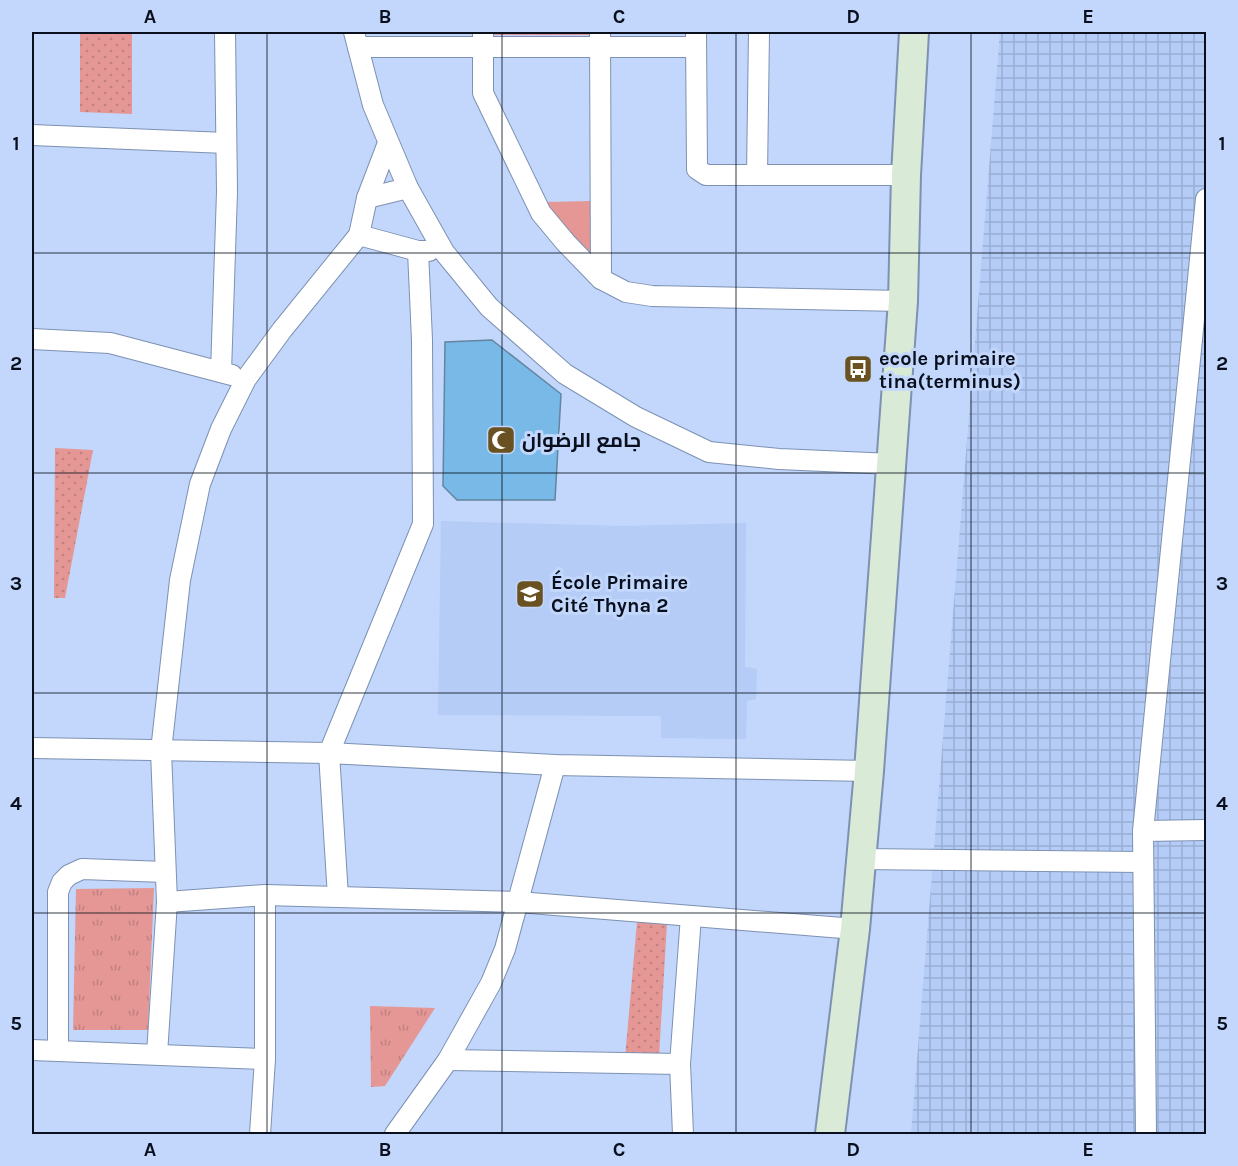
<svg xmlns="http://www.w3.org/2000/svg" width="1238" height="1166" viewBox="0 0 1238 1166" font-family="Karla,Cairo,sans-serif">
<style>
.built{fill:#b4ccf6}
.industrial{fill:url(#industrial-grid)}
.grass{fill:url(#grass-tufts)}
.park{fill:url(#park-dots)}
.garden{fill:#e49795}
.building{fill:#78b9e8;stroke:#63859f;stroke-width:1.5}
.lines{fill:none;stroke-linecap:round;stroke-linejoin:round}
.street-casing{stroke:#7d91b2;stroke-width:22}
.secondary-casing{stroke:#7d91b2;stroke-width:32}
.street{stroke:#fff;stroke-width:20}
.secondary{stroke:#d9ead6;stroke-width:28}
.grid{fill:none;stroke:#090f1c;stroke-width:1.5;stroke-opacity:0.55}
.labels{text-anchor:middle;stroke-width:6;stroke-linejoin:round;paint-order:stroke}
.poi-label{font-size:20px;font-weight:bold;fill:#090f1c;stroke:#c2d7fb;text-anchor:start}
.neatline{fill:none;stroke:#090f1c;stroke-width:2}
.grid-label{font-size:20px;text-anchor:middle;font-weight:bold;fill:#090f1c}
</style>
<defs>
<pattern id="industrial-grid" width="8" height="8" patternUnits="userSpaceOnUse" patternTransform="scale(1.5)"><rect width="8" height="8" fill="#b4ccf6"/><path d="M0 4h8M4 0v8" fill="none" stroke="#99aed2"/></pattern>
<pattern id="grass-tufts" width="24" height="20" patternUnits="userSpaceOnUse" patternTransform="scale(1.5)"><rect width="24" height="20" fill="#e49795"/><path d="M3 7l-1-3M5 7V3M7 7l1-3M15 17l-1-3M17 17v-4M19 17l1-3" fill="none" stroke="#c28180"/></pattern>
<pattern id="park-dots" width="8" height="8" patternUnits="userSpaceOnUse" patternTransform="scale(1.5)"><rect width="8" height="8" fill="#e49795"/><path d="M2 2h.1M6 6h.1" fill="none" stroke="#c28180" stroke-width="1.8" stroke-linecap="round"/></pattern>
</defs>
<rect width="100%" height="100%" fill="#c2d7fb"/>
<!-- built -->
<polygon class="built" points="441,521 622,526 746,523 745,667 757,669 756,699 747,701 746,739 661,738 661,716 438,715"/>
<!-- industrial -->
<polygon class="industrial" points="1000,32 1206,32 1206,1134 911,1134"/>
<!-- grass -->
<g class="grass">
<polygon points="154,888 148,1030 73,1030 76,889"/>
<polygon points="370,1006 435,1008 385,1086 371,1087"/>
</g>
<!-- park -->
<g class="park">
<polygon points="80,32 132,32 132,114 80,112"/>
<rect x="492" y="32" width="97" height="3"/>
<polygon points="55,448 93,450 65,598 54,598"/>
<polygon points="637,922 667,923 659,1057 625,1058"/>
</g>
<!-- garden -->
<path class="garden" d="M591,201V252C574,250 556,216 546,202Z"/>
<!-- building -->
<polygon class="building" points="492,340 561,394 555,500 457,500 443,486 445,342"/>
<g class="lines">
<!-- street casing -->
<g class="street-casing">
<g id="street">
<polyline points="354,32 373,105 408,188 444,252 489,307 565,374 636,417 709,452 779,459 892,464"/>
<polyline points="483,32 483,93 541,213 566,243 601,279 626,292 652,296 903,301"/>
<polyline points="600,32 601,279"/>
<polyline points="696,32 697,169 706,175 757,175"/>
<polyline points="759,32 757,175 906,175"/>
<polyline points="358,47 696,47"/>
<polyline points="32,135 226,143"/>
<polyline points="367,198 408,188"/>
<polyline points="359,235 418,251 429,251"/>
<polyline points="32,339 110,343 232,375"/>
<polyline points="221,372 227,192 225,32"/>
<polyline points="32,748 329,753 555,765 869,771"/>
<polyline points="1143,831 1206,830"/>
<polyline points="861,859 1142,862"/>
<polyline points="338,897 329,753 423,524 422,340 418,251"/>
<polyline points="167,902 265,895 518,902 855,929"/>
<polyline points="32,1050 265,1059"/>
<polyline points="58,1050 58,892 62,882 69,875 82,869 165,872"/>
<polyline points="157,1054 167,902 161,751 180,580 200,484 221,429 246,379 282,330 359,235 367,198 388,143"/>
<polyline points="448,1060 680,1064"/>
<polyline points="260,1134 265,1059 265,895"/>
<polyline points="395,1134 448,1060 491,983 505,949 555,765"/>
<polyline points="683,1134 680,1064 691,916"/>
<polyline points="1146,1134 1143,831 1206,199"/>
</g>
</g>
<!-- secondary casing -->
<g class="secondary-casing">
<polyline id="secondary" points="830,1134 855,929 869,771 903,301 906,175 914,32"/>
</g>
<!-- street -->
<use href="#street" class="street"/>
<!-- secondary -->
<use href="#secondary" class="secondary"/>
</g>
<!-- grid -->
<path class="grid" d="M267,32V1134M502,32V1134M736,32V1134M971,32V1134M32,253H1206M32,473H1206M32,693H1206M32,913H1206"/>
<!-- icons -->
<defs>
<g id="bus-square" transform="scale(1.5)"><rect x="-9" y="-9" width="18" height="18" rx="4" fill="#6a5122" stroke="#c2d7fb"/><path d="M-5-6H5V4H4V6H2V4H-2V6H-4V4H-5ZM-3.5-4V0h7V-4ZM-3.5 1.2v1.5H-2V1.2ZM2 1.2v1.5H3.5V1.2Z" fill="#fff"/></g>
<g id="mosque-square" transform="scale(1.5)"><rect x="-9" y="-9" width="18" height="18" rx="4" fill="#6a5122" stroke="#c2d7fb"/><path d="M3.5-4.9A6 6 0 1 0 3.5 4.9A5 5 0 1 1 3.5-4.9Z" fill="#fff"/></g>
<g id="school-square" transform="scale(1.5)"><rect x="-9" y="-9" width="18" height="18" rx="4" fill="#6a5122" stroke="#c2d7fb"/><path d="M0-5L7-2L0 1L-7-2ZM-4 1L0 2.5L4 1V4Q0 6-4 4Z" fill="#fff"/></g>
</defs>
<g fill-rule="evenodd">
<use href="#bus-square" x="858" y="369"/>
<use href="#mosque-square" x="501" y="440"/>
<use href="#school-square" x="530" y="594"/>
</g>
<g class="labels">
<!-- poi labels -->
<g class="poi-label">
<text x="879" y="365">ecole primaire<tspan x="879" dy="23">tina(terminus)</tspan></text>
<text x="522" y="447">جامع الرضوان</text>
<text x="551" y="589">École Primaire<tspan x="551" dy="23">Cité Thyna 2</tspan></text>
</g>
</g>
<!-- border -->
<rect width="1238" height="1166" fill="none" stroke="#c2d7fb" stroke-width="66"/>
<rect x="33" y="33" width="1172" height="1100" class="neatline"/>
<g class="grid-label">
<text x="150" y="23">A</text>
<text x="385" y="23">B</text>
<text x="619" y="23">C</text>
<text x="853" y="23">D</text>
<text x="1088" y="23">E</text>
<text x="16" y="150">1</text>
<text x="1222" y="150">1</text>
<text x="16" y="370">2</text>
<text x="1222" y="370">2</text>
<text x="16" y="590">3</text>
<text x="1222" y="590">3</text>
<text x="16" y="810">4</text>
<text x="1222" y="810">4</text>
<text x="16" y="1030">5</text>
<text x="1222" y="1030">5</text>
<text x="150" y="1156">A</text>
<text x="385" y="1156">B</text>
<text x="619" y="1156">C</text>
<text x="853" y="1156">D</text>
<text x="1088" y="1156">E</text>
</g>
</svg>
